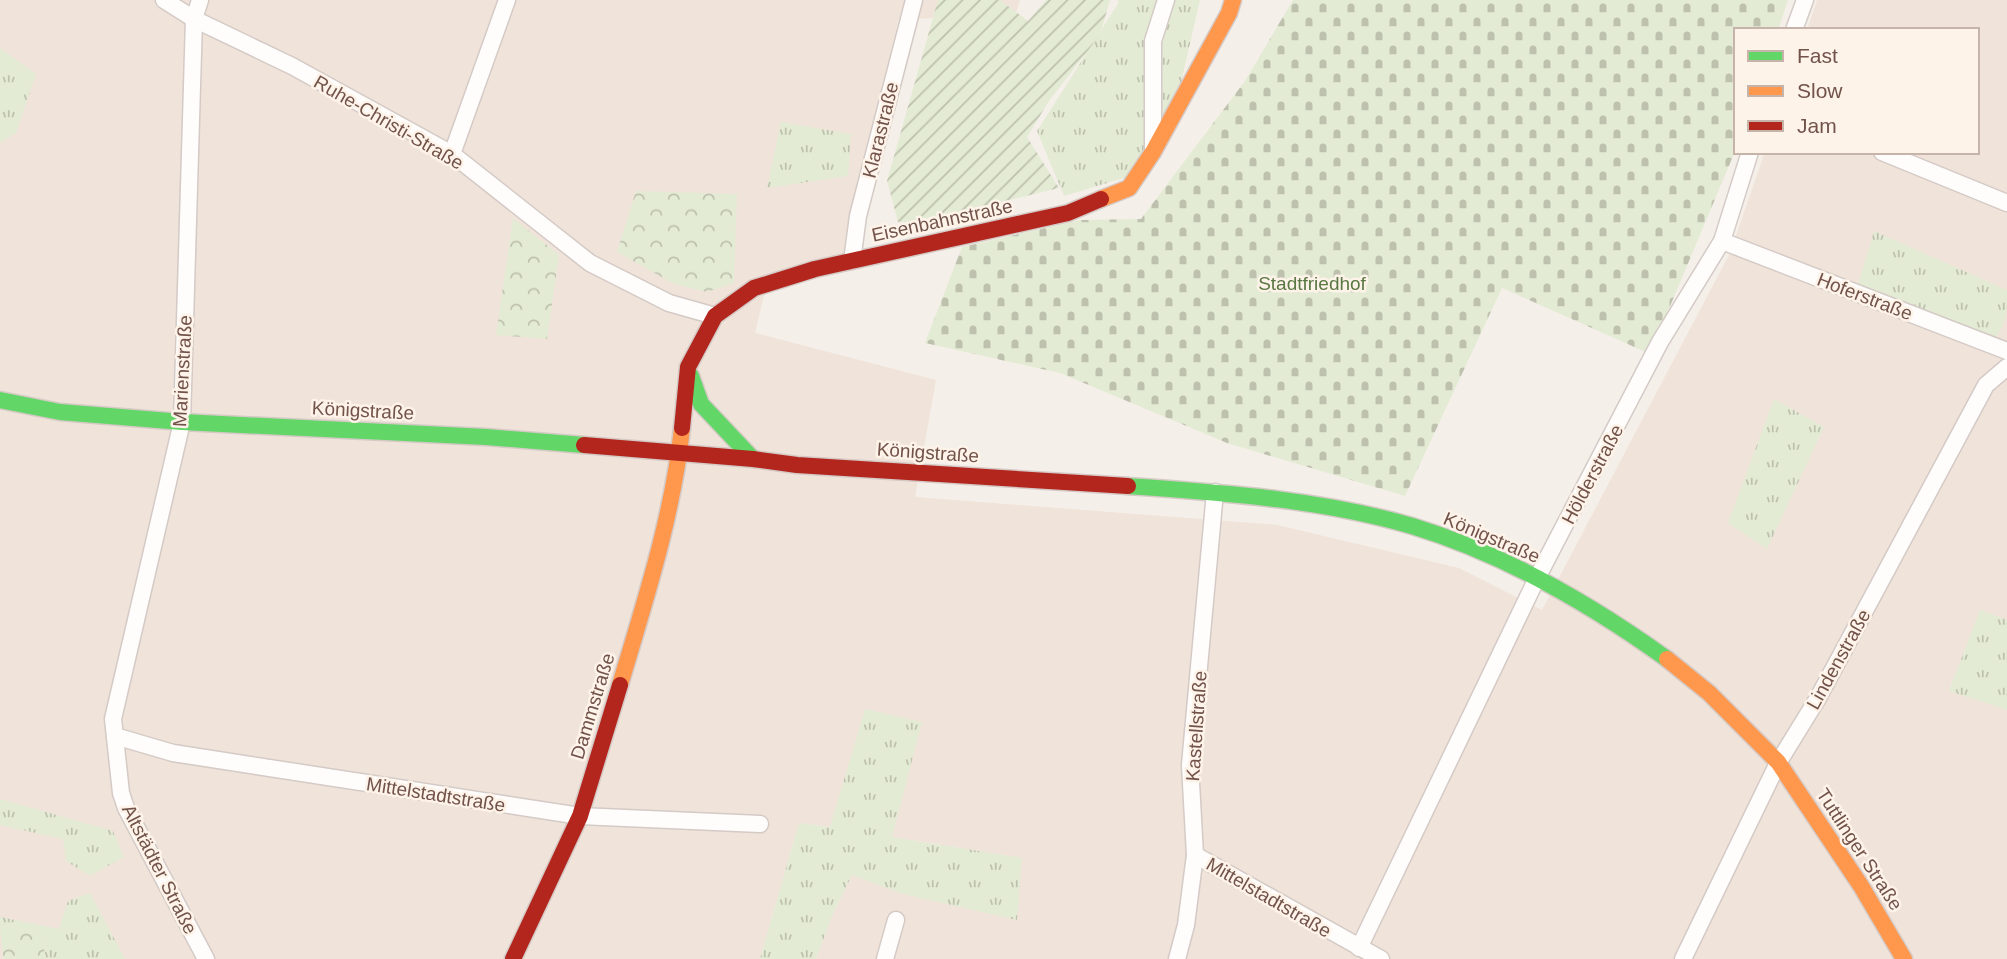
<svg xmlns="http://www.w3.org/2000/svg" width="2007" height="959" viewBox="0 0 2007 959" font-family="Helvetica,sans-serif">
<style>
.residential{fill:#f0e3d9}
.grass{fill:url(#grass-tufts)}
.forest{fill:url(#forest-crowns)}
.cemetery{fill:url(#cemetery-stones)}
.garden{fill:url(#garden-furrows)}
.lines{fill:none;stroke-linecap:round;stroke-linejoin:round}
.street-casing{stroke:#d4cac6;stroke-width:19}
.fast-casing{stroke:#d5cac6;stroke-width:19}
.slow-casing{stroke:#d5cac6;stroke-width:19}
.jam-casing{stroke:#d5cac6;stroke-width:19}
.street{stroke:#fefdfc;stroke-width:16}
.fast{stroke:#63d668;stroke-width:16}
.slow{stroke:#ff974d;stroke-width:16}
.jam{stroke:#b3261e;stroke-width:16}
.labels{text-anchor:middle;stroke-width:5;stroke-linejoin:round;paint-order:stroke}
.street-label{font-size:19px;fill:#72534a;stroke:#fef3e9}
.park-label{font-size:19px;fill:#5a7843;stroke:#fef3e9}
</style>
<defs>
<pattern id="grass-tufts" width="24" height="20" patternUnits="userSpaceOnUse" patternTransform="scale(1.75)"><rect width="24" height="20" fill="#e4ebd4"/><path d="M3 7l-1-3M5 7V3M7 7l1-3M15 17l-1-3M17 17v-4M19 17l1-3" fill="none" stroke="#bdc1ae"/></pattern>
<pattern id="forest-crowns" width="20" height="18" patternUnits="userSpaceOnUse" patternTransform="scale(1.75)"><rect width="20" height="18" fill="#e4ebd4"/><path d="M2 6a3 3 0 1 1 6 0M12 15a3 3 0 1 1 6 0" fill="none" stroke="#bdc1ae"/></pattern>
<pattern id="cemetery-stones" width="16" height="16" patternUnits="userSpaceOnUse" patternTransform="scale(1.75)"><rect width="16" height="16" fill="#e4ebd4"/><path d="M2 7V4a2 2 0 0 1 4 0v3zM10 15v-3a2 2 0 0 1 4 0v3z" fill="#bdc1ae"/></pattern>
<pattern id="garden-furrows" width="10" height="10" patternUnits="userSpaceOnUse" patternTransform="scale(1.75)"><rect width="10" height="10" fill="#e4ebd4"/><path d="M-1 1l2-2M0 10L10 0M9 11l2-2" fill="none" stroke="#bdc1ae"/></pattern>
</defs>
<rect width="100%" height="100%" fill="#f5efe9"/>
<!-- residential -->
<polygon class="residential" points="0,0 1020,0 1016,13 898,20 854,252 769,274 755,333 936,380 915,497 1277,525 1459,568 1542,610 1730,253 1765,152 1977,152 1977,30 1807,30 1817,0 2007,0 2007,620 1981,611 1949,690 2007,710 2007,959 816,959 834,911 852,875 903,894 1022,858 892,837 921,722 866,710 830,827 799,823 760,959 0,959"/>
<!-- grass -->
<g class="grass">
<polygon points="1117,0 1200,0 1180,87 1127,177 1064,196 1037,131 1119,2"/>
<polygon points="0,48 36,74 16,133 0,143"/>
<polygon points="781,122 851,134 848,176 767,188"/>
<path d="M1874,231L2007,290C2007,312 2007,327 1991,341L1856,291Z"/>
<polygon points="1774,399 1824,427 1767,549 1728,523"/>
<polygon points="1980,610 2007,620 2007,710 1949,691"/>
<polygon points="865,709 922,722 892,837 1022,858 1017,920 903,894 852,875 834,911 816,959 760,959 799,823 830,827"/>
<polygon points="0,799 113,831 124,857 90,876 66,861 63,839 0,825"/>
<polygon points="90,893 125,959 46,959 41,933 0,924 0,917 59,929 68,901"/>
</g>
<!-- forest -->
<g class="forest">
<polygon points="636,191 737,194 734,283 707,292 674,284 617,252"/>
<polygon points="513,218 559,255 547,339 496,335"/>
<polygon points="0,924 41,933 46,959 3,959"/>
</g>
<!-- cemetery -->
<polygon class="cemetery" points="1293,0 1788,0 1778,30 1736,30 1736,149 1650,354 1502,288 1405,496 1227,443 1060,373 925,343 962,247 1080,220 1141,219 1245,81"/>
<!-- garden -->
<polygon class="garden" points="938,0 1000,0 1028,21 1046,0 1110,0 1100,35 1049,101 1027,137 1059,188 917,223 898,222 887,181"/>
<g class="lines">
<!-- street casing -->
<g class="street-casing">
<g id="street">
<polyline points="164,0 194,19 292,66 452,154 590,263 669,303 715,316"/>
<polyline points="200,0 194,19 182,422 113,719 121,793 126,808 206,959"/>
<polyline points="1794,30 1805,0"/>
<polyline points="1153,150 1153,41 1166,0"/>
<polyline points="1882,152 2007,203"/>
<polyline points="452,154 507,0"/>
<polyline points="1722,241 2007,351"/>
<polyline points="852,261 858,216 914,0"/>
<polyline points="115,736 173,753 580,816 760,824"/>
<polyline points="1195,855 1381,959"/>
<polyline points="1359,948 1537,578 1660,342 1722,241 1750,152"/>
<polyline points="885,959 896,920"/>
<polyline points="1177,959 1186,925 1195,855 1190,765 1215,492"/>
<polyline points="1683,959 1778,763 1818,698 1986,385 2007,367"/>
</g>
</g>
<!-- fast casing -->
<g class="fast-casing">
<g id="fast">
<polyline points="691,376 701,404 753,459"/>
<polyline points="0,400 60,412 182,422 486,437 584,445"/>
<path d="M1128,486C1223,493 1320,499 1412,526C1505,554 1589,603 1667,659"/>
</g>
</g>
<!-- slow casing -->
<g class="slow-casing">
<g id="slow">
<polyline points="1101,199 1129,188 1153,152 1229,13 1233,0"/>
<polyline points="1667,659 1709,693 1778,762 1861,886 1904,959"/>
<path d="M620,685C645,601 673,515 682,428"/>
</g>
</g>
<!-- jam casing -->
<g class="jam-casing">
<g id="jam">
<polyline points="682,428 688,367 715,316 754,288 815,269 1068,213 1101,199"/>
<polyline points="584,445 753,459 797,465 1128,486"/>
<polyline points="513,959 580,816 620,685"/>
</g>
</g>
<!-- street -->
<use href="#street" class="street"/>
<!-- fast -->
<use href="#fast" class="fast"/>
<!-- slow -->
<use href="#slow" class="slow"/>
<!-- jam -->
<use href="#jam" class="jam"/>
</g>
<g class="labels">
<!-- street labels -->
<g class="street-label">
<text transform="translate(389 122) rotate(30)" y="7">Ruhe-Christi-Straße</text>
<text transform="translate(880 130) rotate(-76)" y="7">Klarastraße</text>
<text transform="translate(942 220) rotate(-12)" y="7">Eisenbahnstraße</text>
<text transform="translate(1865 296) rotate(21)" y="7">Hoferstraße</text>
<text transform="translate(182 371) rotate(-87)" y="7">Marienstraße</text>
<text transform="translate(363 410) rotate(3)" y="7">Königstraße</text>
<text transform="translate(928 452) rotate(4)" y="7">Königstraße</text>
<text transform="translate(1592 474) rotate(-62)" y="7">Hölderstraße</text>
<text transform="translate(1492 537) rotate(23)" y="7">Königstraße</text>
<text transform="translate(1838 659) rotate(-61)" y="7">Lindenstraße</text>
<text transform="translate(592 706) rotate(-73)" y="7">Dammstraße</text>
<text transform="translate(1196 726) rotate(-86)" y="7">Kastellstraße</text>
<text transform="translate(436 794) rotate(9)" y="7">Mittelstadtstraße</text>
<text transform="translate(1860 849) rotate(57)" y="7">Tuttlinger Straße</text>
<text transform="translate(160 869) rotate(63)" y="7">Altstädter Straße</text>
<text transform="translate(1269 897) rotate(30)" y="7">Mittelstadtstraße</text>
</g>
<!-- park labels -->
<g class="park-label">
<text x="1312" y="290">Stadtfriedhof</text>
</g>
</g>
<!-- legend -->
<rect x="1734" y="28" width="245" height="126" fill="#fef3e9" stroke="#c6b3a9" stroke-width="2"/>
<rect x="1748" y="51" width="35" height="10" fill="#63d668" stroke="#c6b3a9" stroke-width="2"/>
<text x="1797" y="63" font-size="21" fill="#72534a">Fast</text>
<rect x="1748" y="86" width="35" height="10" fill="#ff974d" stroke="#c6b3a9" stroke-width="2"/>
<text x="1797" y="98" font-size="21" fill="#72534a">Slow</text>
<rect x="1748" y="121" width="35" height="10" fill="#b3261e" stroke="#c6b3a9" stroke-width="2"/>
<text x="1797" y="133" font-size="21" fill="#72534a">Jam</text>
</svg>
